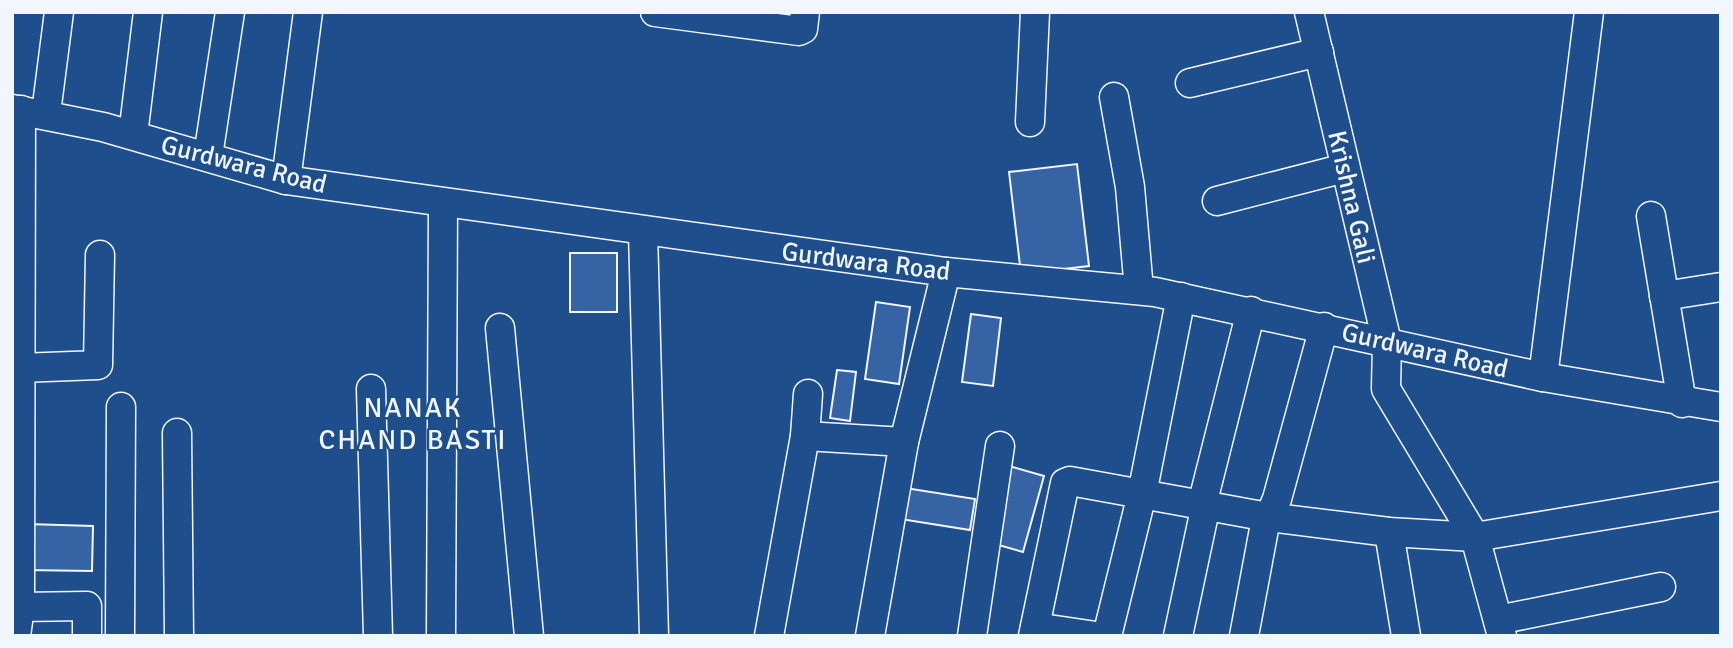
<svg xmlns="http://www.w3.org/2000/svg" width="1733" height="648" viewBox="0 0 1733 648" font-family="Signika,sans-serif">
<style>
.building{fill:#3563a3;stroke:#f2f6ff;stroke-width:2}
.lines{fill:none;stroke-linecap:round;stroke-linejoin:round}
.minor-casing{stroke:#f2f6ff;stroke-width:31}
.minor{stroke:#1f4e8c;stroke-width:28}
.labels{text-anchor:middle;stroke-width:5;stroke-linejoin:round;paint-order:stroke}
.street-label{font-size:26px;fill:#f2f6ff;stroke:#1f4e8c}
.neighbourhood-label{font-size:28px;letter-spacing:2px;fill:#f2f6ff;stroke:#1f4e8c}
</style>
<rect width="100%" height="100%" fill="#1f4e8c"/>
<!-- building -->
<g class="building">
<polygon points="1077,164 1089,266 1021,274 1009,172"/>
<rect x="570" y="253" width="47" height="59"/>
<polygon points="876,302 910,307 899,384 865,379"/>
<polygon points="971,314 1001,318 993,386 962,382"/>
<polygon points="837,370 856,372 850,421 830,418"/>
<polygon points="1009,466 1044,476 1023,552 988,542"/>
<polygon points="899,487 975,499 970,530 894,518"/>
<polygon points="27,524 93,526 92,571 26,570"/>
</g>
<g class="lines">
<!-- minor casing -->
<g class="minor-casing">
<g id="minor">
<polyline points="655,12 799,31 803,29 805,12"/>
<polyline points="1309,12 1387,342 1386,389 1475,537 1502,636"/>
<polyline points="1190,83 1319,52"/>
<polyline points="1114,97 1130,187 1139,290"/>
<polyline points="12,109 103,127 286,180 946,272 1155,292 1543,377 1721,407"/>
<polyline points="46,113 59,12"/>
<polyline points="1030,122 1035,12"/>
<polyline points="133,135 148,12"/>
<polyline points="208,156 230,12"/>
<polyline points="286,180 308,12"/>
<polyline points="1217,201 1345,168"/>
<polyline points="1651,216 1682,403"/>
<polyline points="643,232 654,636"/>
<polyline points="1664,296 1721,287"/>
<polyline points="500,328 529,636"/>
<polyline points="20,368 98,365 100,255"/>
<polyline points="1543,377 1589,12"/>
<polyline points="371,389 378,636"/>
<polyline points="177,433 179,636"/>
<polyline points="805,436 904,442"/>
<polyline points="1389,532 1406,636"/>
<polyline points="20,607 87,606 87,636"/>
<polyline points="1498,620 1661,587"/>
<polyline points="1035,627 1096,636"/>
<polyline points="16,636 20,607 21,110"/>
<polyline points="120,636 121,407"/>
<polyline points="441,636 443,203"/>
<polyline points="769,636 805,436 808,394"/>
<polyline points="870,636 904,442 946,272"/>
<polyline points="972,636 1000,446"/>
<polyline points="1033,636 1065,483 1070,481 1268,517 1389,532 1475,537 1721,496"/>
<polyline points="1107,636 1142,494 1181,297"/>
<polyline points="1178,636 1204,514 1204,497 1251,311"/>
<polyline points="1244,636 1264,529 1277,499 1324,327"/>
</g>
</g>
<!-- minor -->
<use href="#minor" class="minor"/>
</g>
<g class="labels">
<!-- street labels -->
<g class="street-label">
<text transform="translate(244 164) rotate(14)" y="9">Gurdwara Road</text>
<text transform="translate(1352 197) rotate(77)" y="9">Krishna Gali</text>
<text transform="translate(866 261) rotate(7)" y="9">Gurdwara Road</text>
<text transform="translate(1425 350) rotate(13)" y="9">Gurdwara Road</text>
</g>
<!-- neighbourhood labels -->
<g class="neighbourhood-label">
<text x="413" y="417">NANAK<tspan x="413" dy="32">CHAND BASTI</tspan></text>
</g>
</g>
<!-- border -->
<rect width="1733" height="648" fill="none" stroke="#f2f6ff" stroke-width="28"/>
</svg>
